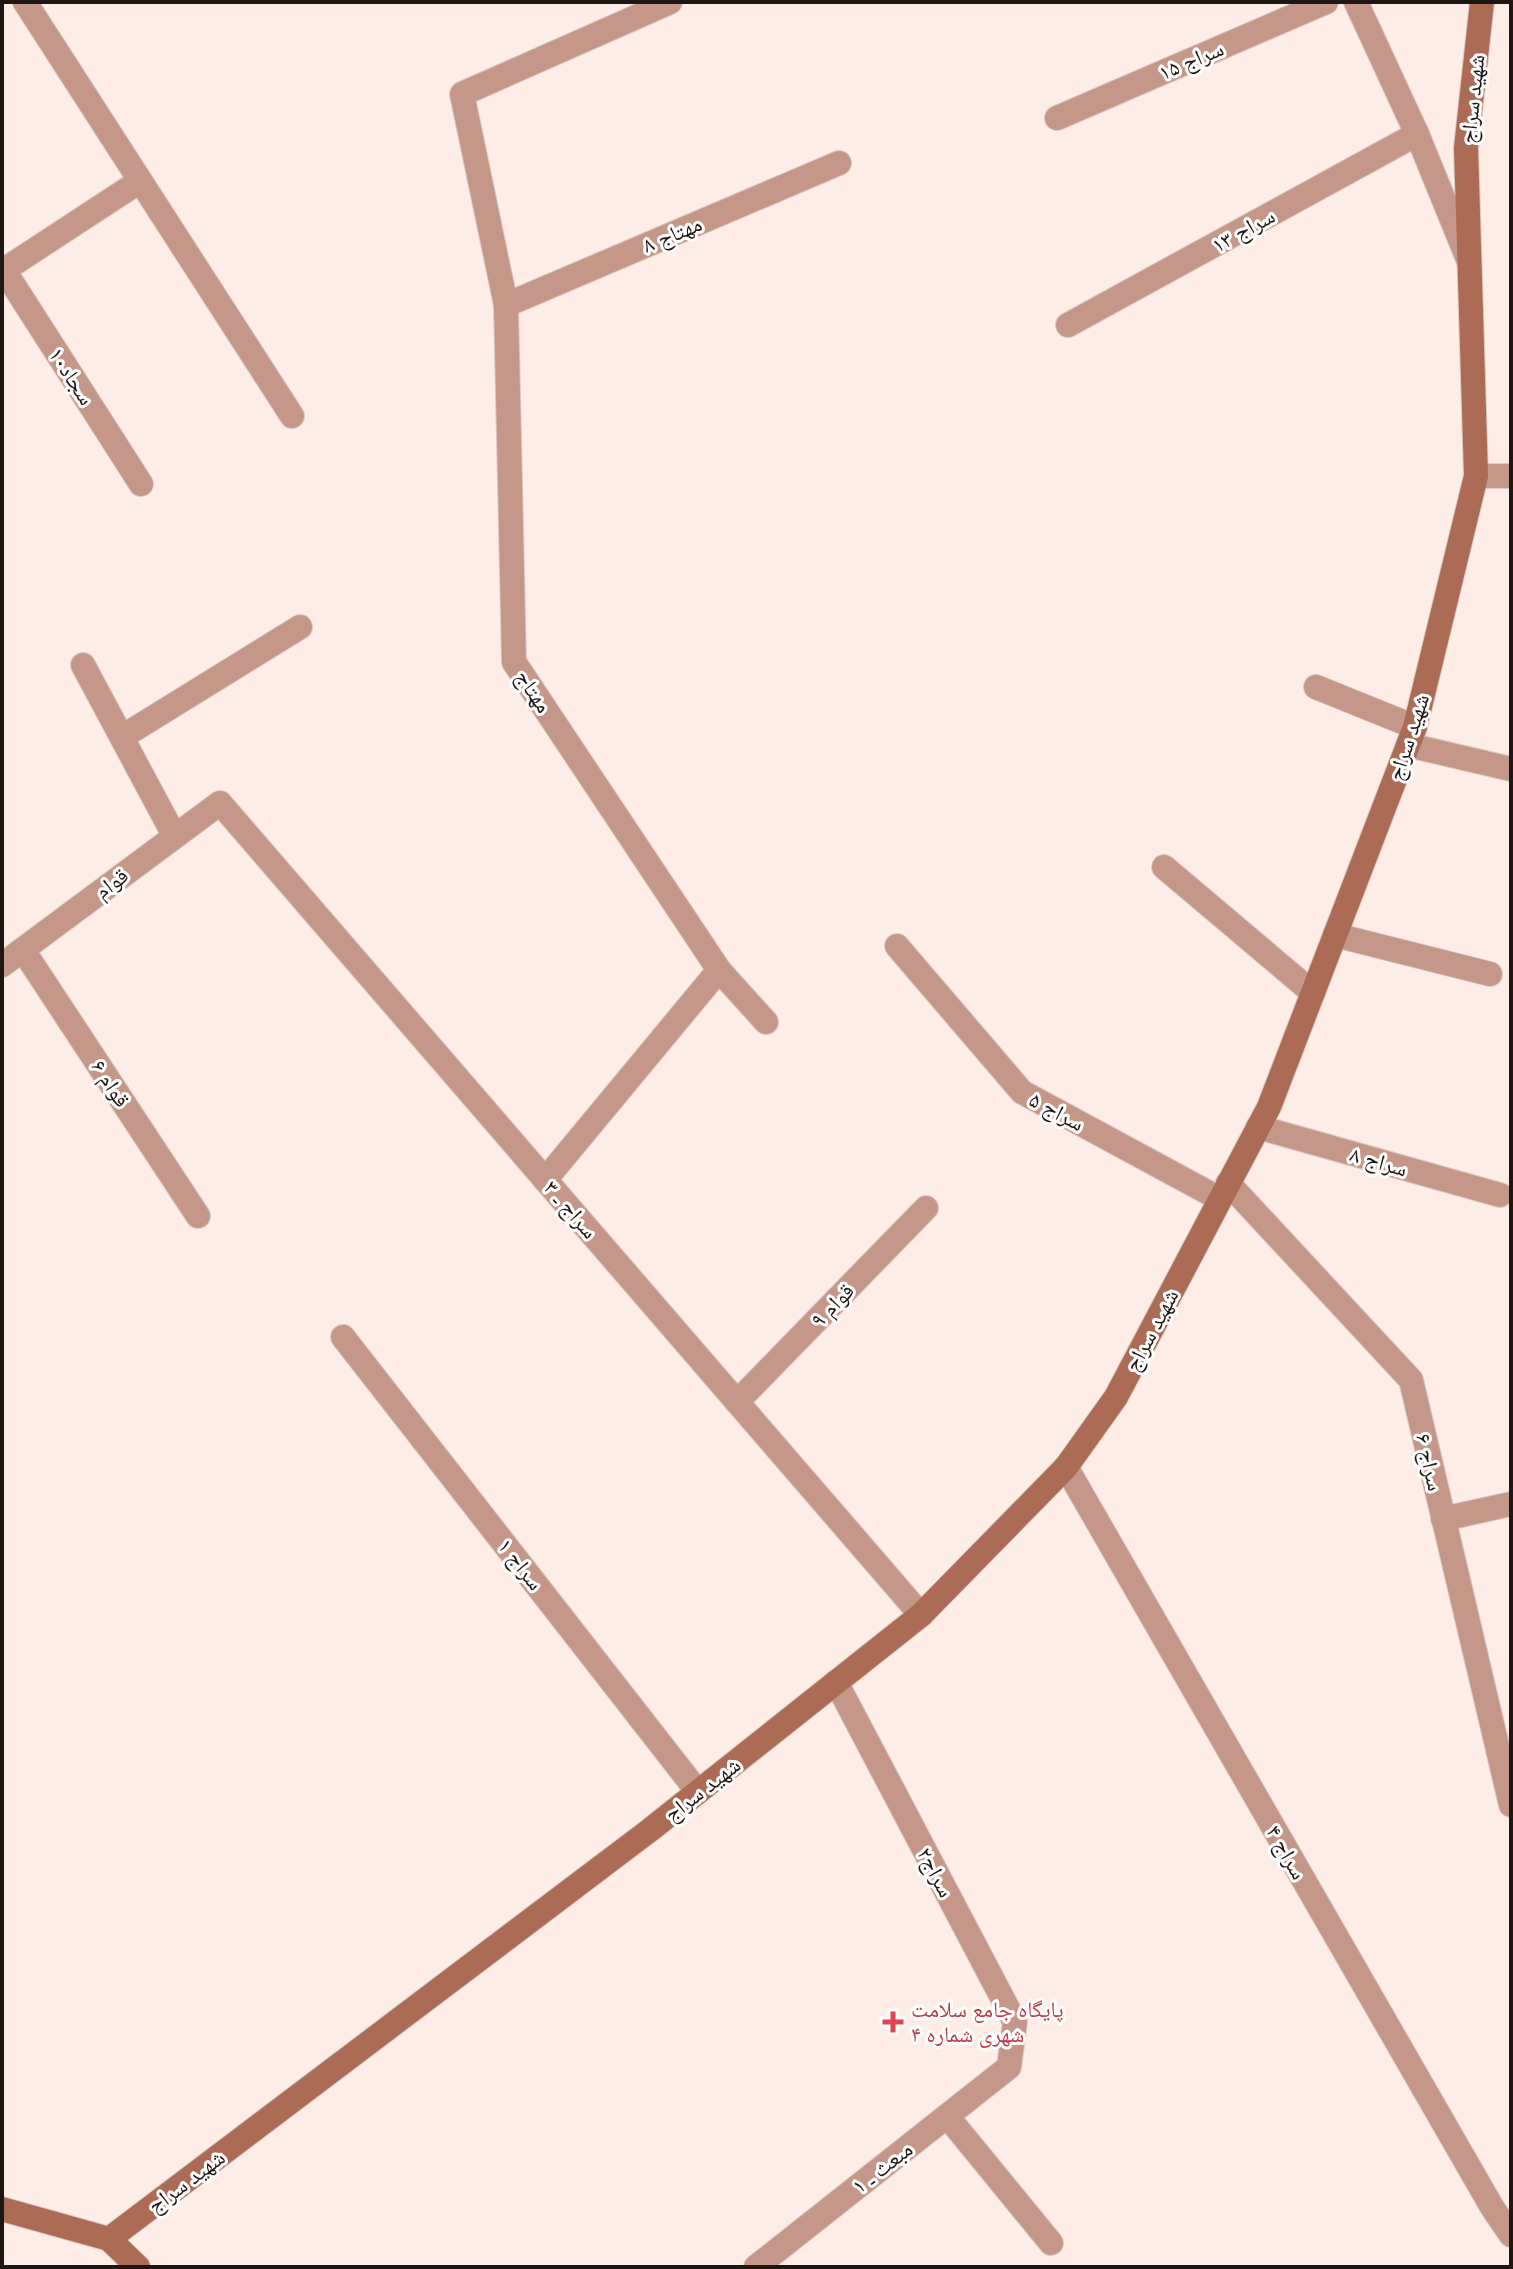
<svg xmlns="http://www.w3.org/2000/svg" width="1513" height="2269" viewBox="0 0 1513 2269" font-family="'Nunito Sans','Noto Naskh Arabic',sans-serif">
<style>
.lines{fill:none;stroke-linecap:round;stroke-linejoin:round}
.street-casing{stroke:#dacbc4;stroke-width:26}
.secondary-casing{stroke:#dacbc4;stroke-width:26}
.street{stroke:#c49788;stroke-width:24}
.secondary{stroke:#ab6b54;stroke-width:24}
.health-dot{fill:#e0444e;stroke:#fefefe;stroke-width:3}
.labels{text-anchor:middle;stroke-width:6;stroke-linejoin:round;paint-order:stroke}
.street-label{font-size:22px;fill:#1e1613;stroke:#fefefe}
.health-label{font-size:22px;fill:#be3a42;stroke:#fefefe;text-anchor:start}
</style>
<rect width="100%" height="100%" fill="#feede6"/>
<g class="lines">
<!-- street casing -->
<g class="street-casing">
<g id="street">
<polyline points="25,2 292,416"/>
<polyline points="1356,2 1417,134 1468,259"/>
<polyline points="1057,118 1326,2"/>
<polyline points="2,267 141,484"/>
<polyline points="4,270 140,181"/>
<polyline points="506,305 839,163"/>
<polyline points="1068,325 1417,134"/>
<polyline points="1476,476 1511,476"/>
<polyline points="83,665 174,835"/>
<polyline points="1316,687 1415,727"/>
<polyline points="122,737 300,627"/>
<polyline points="1408,745 1511,769"/>
<polyline points="1164,867 1313,993"/>
<polyline points="1335,935 1490,974"/>
<polyline points="897,946 1022,1092 1220,1199"/>
<polyline points="23,950 198,1216"/>
<polyline points="2,965 220,803 921,1615"/>
<polyline points="719,970 766,1022"/>
<polyline points="1258,1127 1500,1195"/>
<polyline points="545,1180 719,970 514,662 506,305 462,94 670,2"/>
<polyline points="1228,1183 1411,1380 1511,1805"/>
<polyline points="343,1337 698,1792"/>
<polyline points="737,1402 926,1208"/>
<polyline points="1066,1467 1492,2207 1511,2235"/>
<polyline points="1443,1519 1511,1504"/>
<polyline points="947,2116 1051,2243"/>
<polyline points="756,2267 1009,2067 1015,2022 836,1682"/>
</g>
</g>
<!-- secondary casing -->
<g class="secondary-casing">
<g id="secondary">
<polyline points="2,2209 109,2239 138,2267"/>
<polyline points="109,2239 650,1830 921,1615 1066,1467 1116,1397 1269,1107 1415,727 1476,476 1466,148 1482,2"/>
</g>
</g>
<!-- street -->
<use href="#street" class="street"/>
<!-- secondary -->
<use href="#secondary" class="secondary"/>
</g>
<!-- markers -->
<path class="health-dot" d="M889 2010h8v8h8v8h-8v8h-8v-8h-8v-8h8z"/>
<g class="labels">
<!-- street labels -->
<g class="street-label">
<text transform="translate(1191 60) rotate(-23)" y="8">سراج ۱۵</text>
<text transform="translate(1472 99) rotate(-84)" y="8">شهید سراج</text>
<text transform="translate(1243 230) rotate(-29)" y="8">سراج ۱۳</text>
<text transform="translate(672 234) rotate(-23)" y="8">مهتاج ۸</text>
<text transform="translate(72 376) rotate(57)" y="8">سجاد۱۰</text>
<text transform="translate(534 691) rotate(56)" y="8">مهتاج</text>
<text transform="translate(1408 737) rotate(-72)" y="8">شهید سراج</text>
<text transform="translate(111 883) rotate(-37)" y="8">قوام</text>
<text transform="translate(111 1083) rotate(57)" y="8">قوام ۶</text>
<text transform="translate(1057 1111) rotate(28)" y="8">سراج ۵</text>
<text transform="translate(1379 1161) rotate(16)" y="8">سراج ۸</text>
<text transform="translate(571 1209) rotate(49)" y="8">سراج ـ ۳</text>
<text transform="translate(832 1305) rotate(-46)" y="8">قوام ۹</text>
<text transform="translate(1151 1330) rotate(-62)" y="8">شهید سراج</text>
<text transform="translate(1430 1462) rotate(77)" y="8">سراج ۶</text>
<text transform="translate(521 1564) rotate(52)" y="8">سراج ۱</text>
<text transform="translate(702 1789) rotate(-38)" y="8">شهید سراج</text>
<text transform="translate(1287 1852) rotate(60)" y="8">سراج ۴</text>
<text transform="translate(936 1872) rotate(62)" y="8">سراج۲</text>
<text transform="translate(882 2167) rotate(-38)" y="8">مبعث ـ ۱</text>
<text transform="translate(186 2181) rotate(-37)" y="8">شهید سراج</text>
</g>
<!-- health labels -->
<g class="health-label">
<text x="911" y="2017">پایگاه جامع سلامت<tspan x="911" dy="25">شهری شماره ۴</tspan></text>
</g>
</g>
<!-- border -->
<rect width="1513" height="2269" fill="none" stroke="#1e1613" stroke-width="8"/>
</svg>
